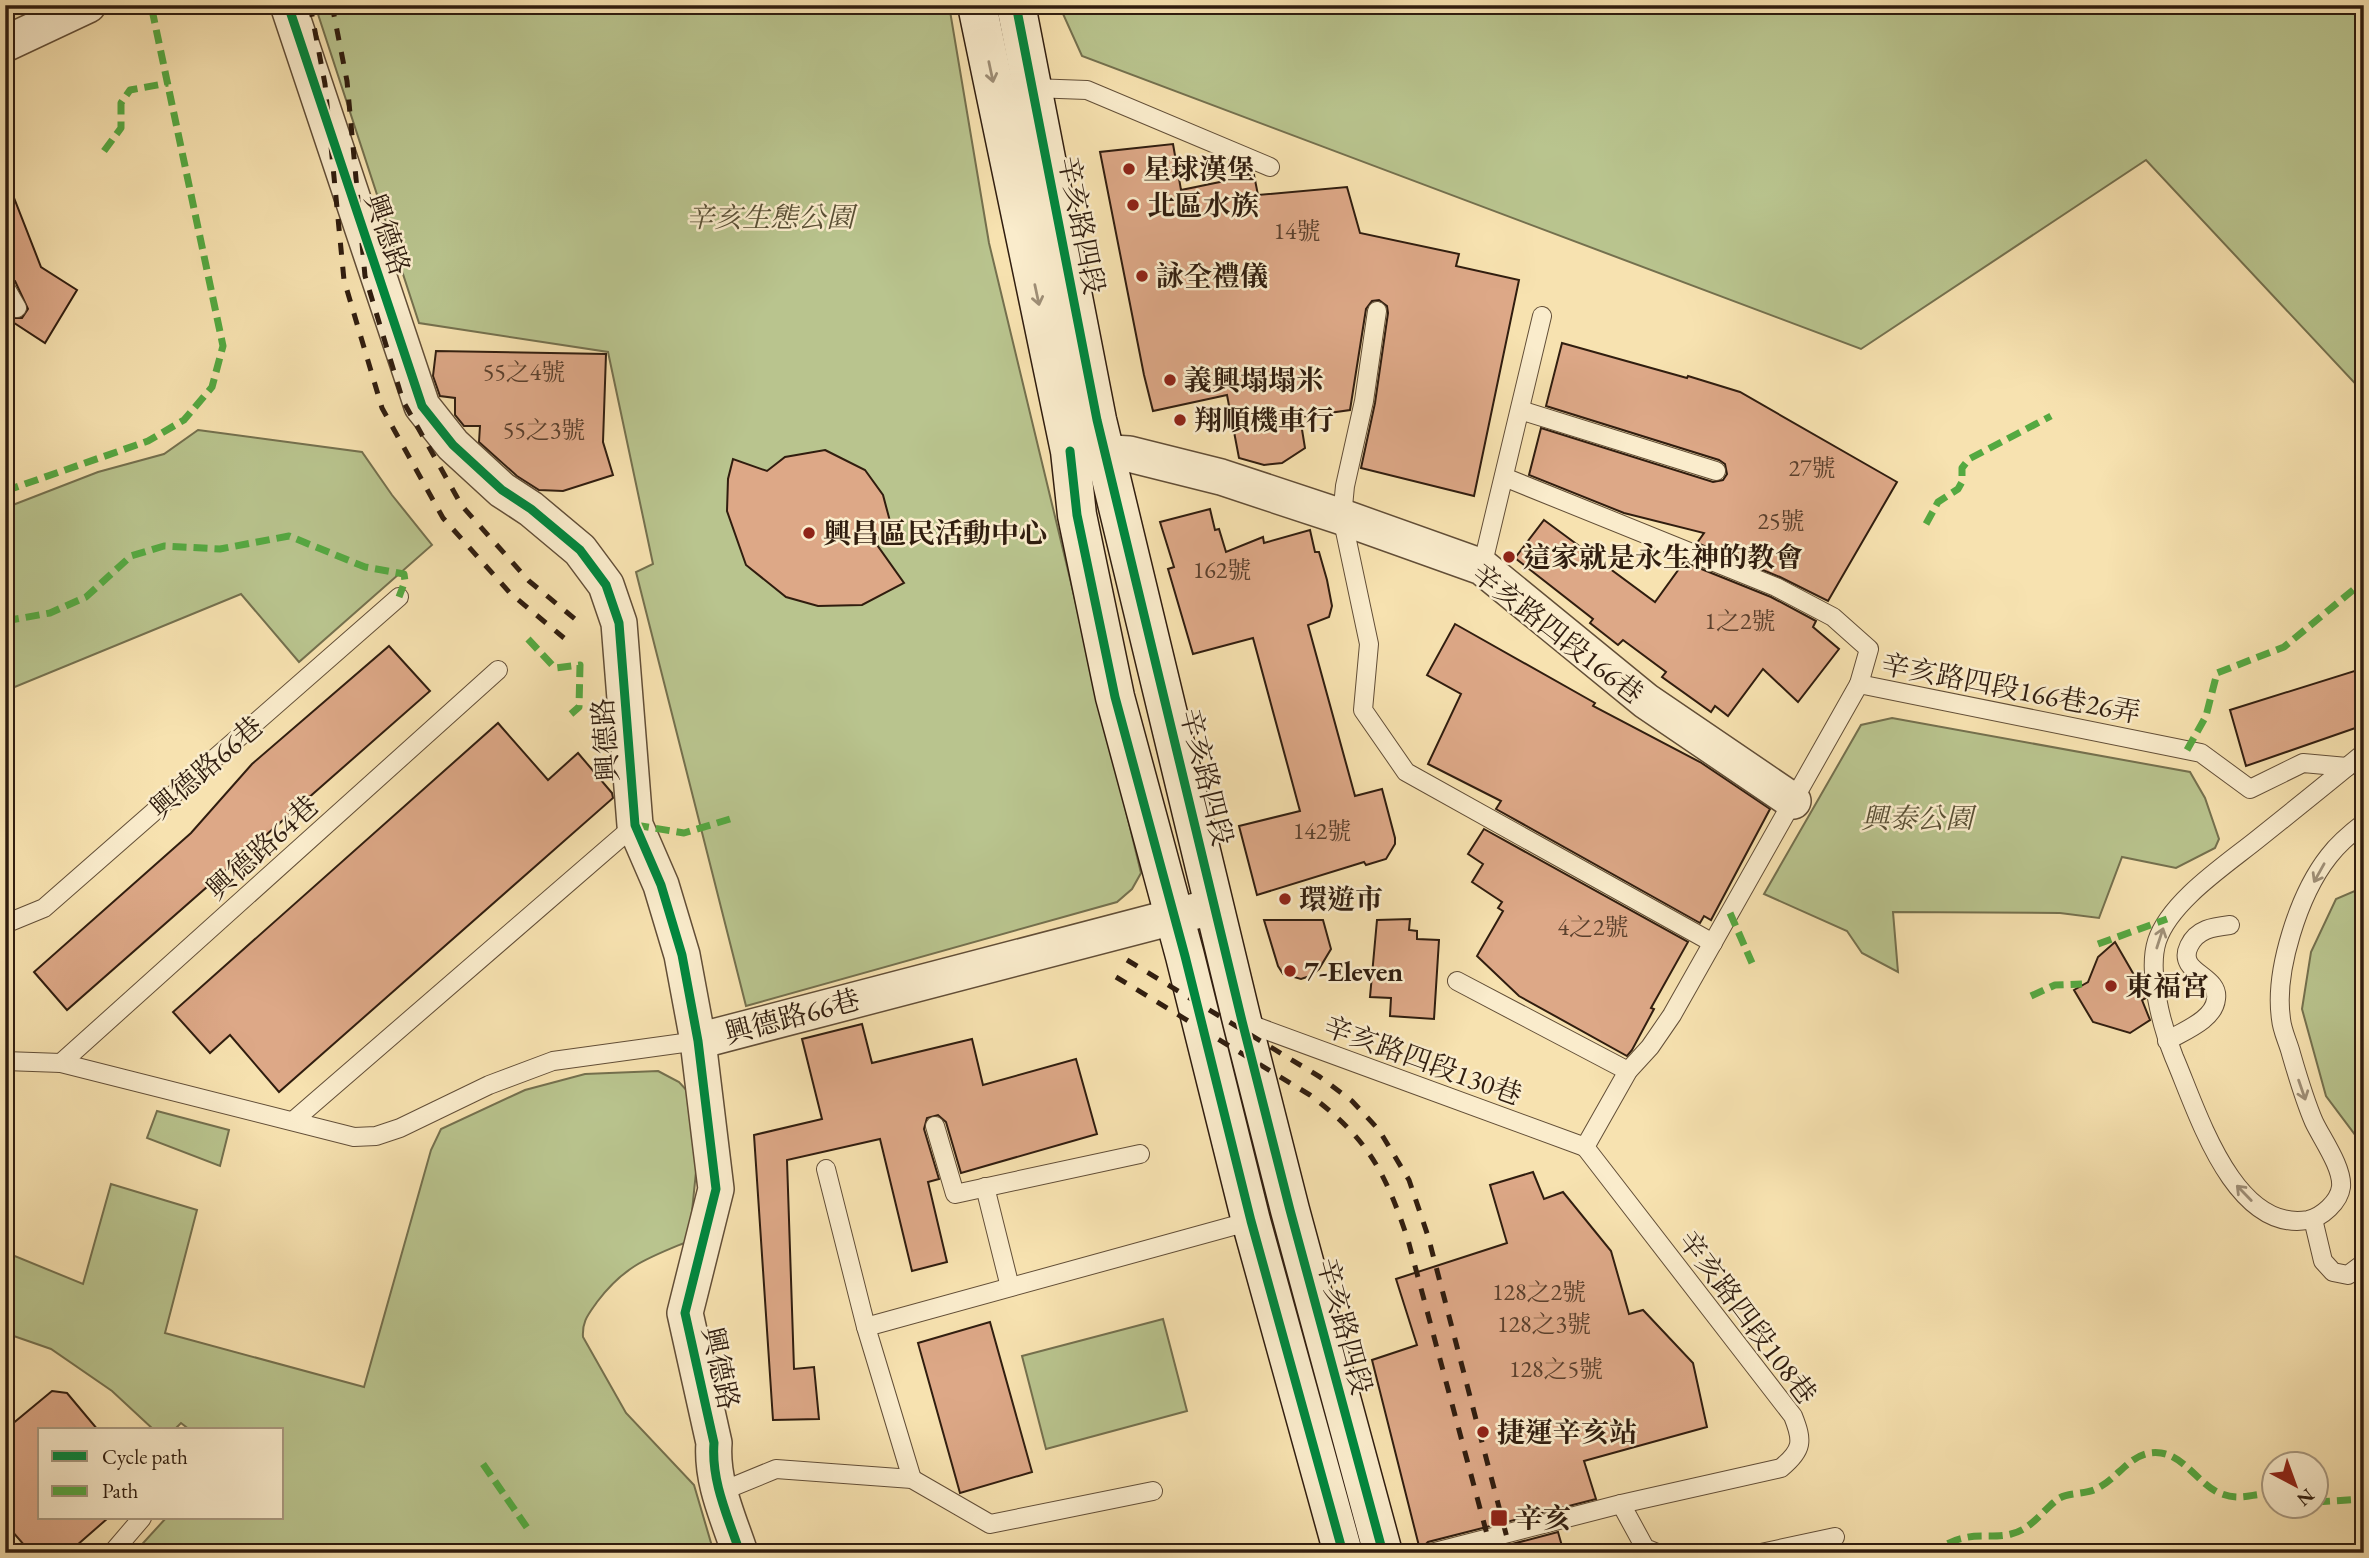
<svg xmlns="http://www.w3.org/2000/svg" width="2369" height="1558" viewBox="0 0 2369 1558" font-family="'EB Garamond','Noto Serif TC',serif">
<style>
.green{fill:#b9c48e;stroke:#74704e;stroke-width:2}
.building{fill:#dda887;stroke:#301d0f;stroke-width:2}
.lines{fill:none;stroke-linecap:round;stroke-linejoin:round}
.lane-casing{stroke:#624e37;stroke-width:20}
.street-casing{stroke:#624e37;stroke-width:38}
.secondary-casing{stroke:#301d0f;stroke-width:41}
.lane{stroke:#faeccc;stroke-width:18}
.street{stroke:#faeccc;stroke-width:35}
.secondary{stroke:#faeccc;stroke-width:38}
.rail{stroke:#301d0f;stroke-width:5;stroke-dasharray:12 12;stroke-linecap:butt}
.quiet{stroke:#54a941;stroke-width:7;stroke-dasharray:14 7;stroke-linecap:butt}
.cycleway-casing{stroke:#faeccc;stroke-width:13}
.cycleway{stroke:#00873e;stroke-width:9}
.oneway{stroke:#9f8f77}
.poi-dot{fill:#8f2418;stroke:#faeccc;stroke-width:2.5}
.labels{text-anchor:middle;stroke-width:5;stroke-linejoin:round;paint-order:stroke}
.number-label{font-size:24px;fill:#5b402d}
.poi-label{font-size:28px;font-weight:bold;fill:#301d0f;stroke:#faeccc;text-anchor:start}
.park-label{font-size:28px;font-style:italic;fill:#594f35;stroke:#faeccc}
.street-label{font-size:28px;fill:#301d0f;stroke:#faeccc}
</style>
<rect width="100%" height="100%" fill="#f7e2b0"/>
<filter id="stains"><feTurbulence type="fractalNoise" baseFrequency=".00286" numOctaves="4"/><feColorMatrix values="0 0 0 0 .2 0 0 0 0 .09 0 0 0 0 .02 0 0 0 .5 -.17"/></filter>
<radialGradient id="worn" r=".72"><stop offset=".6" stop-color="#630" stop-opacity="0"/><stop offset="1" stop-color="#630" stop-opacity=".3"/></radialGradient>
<!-- green -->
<g class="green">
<polygon points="315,5 949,5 989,243 1141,873 1132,889 1117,902 746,1006 636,572 653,564 608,352 419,323"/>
<polygon points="1059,5 2364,5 2364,393 2146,160 1861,349 1082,56"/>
<polygon points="198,430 362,452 392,495 432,545 299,662 241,594 5,691 5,508 98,472 164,454"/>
<polygon points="1892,718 2190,772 2205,798 2219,839 2215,848 2176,868 2122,857 2099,918 2060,913 1893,912 1898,972 1862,953 1847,931 1764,894 1861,725"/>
<polygon points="2364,887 2364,1138 2356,1136 2326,1096 2302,1009 2311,952 2336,899"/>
<path d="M658,1071L679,1082L690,1094L699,1142L689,1241C648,1258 625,1265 597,1302C588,1315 582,1321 583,1337L626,1413L694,1485L714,1553H134L166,1518H282V1430H190L181,1423L174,1430H154L112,1391L51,1349L5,1333V1252L83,1284L111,1184L197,1210L165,1333L364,1387L431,1150L441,1129L525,1090L585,1074Z"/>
<polygon points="157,1111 229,1130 220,1166 147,1138"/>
<polygon points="1163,1319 1187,1411 1046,1449 1022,1356"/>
</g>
<!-- building -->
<g class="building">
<polygon points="1173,144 1181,190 1254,175 1258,195 1347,187 1360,233 1459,254 1456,266 1519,280 1474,496 1361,468 1375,403 1388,313 1387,306 1379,300 1372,301 1366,309 1350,410 1300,417 1305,448 1282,463 1264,465 1239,458 1227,395 1153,411 1144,375 1100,152"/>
<polygon points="5,180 7,180 41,267 77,290 45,343 5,317 5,310 12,318 22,318 28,309 15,281 5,276"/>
<polygon points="1562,343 1687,378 1688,376 1740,392 1897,482 1828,601 1780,577 1697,543 1704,533 1624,513 1529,475 1541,428 1713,482 1723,480 1727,474 1725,464 1719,460 1546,406"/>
<polygon points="436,351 606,354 603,442 613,475 563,491 539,490 517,476 479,442 480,426 464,426 455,415 455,398 440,396 433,376"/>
<polygon points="825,450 865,470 883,495 891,525 875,542 904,583 862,605 818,606 786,597 746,565 727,511 728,479 733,459 767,471 785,457"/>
<polygon points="1210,509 1215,530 1219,529 1226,552 1263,537 1264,543 1310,530 1315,552 1319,552 1327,580 1332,606 1329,617 1308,625 1355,796 1382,789 1395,838 1395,844 1386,859 1366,865 1364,862 1257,895 1239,826 1300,811 1253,638 1193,654 1168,569 1174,567 1160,522"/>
<polygon points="1544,520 1655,602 1684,562 1771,597 1816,621 1813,627 1839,649 1798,702 1763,669 1728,716 1715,706 1711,712 1662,677 1666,672 1623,640 1618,645 1590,623 1593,619 1515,558"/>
<polygon points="1455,624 1595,703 1593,706 1700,762 1770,809 1711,920 1704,916 1700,923 1496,809 1501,801 1428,764 1461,694 1427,675"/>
<polygon points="389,646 430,691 67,1010 34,972 191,833 252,764"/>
<polygon points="2364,668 2364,725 2246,766 2230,710"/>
<polygon points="498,723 548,780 578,753 612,793 613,798 279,1092 230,1035 210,1053 173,1012"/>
<polygon points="1484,829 1688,942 1651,1008 1654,1009 1632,1050 1627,1056 1519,996 1477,956 1503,911 1498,908 1502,902 1472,882 1483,864 1468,854"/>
<polygon points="1410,919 1409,930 1417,931 1417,939 1439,940 1434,1019 1390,1016 1391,998 1370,997 1377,920"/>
<polygon points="1264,920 1323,920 1331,949 1319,969 1310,976 1301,979 1283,974 1278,966"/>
<polygon points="2115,942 2145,994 2146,998 2142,1000 2150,1020 2130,1033 2093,1022 2074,990 2088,982 2098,957"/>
<polygon points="862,1024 872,1063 972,1039 983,1085 1076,1059 1097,1134 961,1173 946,1122 938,1115 927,1118 924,1129 939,1179 928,1182 947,1262 912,1271 880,1139 787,1160 794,1369 814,1367 819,1419 773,1420 754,1135 822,1119 802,1039"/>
<polygon points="1533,1172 1544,1199 1563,1192 1611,1251 1629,1314 1643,1310 1693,1363 1707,1427 1584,1461 1596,1499 1428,1542 1420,1550 1372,1360 1417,1345 1396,1279 1507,1243 1490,1185"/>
<polygon points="990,1322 1032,1472 960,1493 918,1343"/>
<polygon points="52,1391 67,1393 98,1430 40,1430 40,1518 108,1518 68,1553 31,1553 5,1523 5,1430"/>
<polygon points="1558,1532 1564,1553 1478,1553"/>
</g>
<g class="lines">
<!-- lane casing -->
<g class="lane-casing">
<g id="lane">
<polyline points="1032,88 1087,90 1270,167"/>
<polyline points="5,287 17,308"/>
<polyline points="1377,311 1364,401 1345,486 1342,517 1369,644 1363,710 1406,772 1713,943"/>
<polyline points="1520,410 1716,471"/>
<polyline points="1504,477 1776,587 1833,617 1869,649 1859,684"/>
<polyline points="1482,567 1542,316"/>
<path d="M2364,753C2329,782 2294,810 2259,838C2227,864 2170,901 2157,941C2147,972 2162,1027 2174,1057C2197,1110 2233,1233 2308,1220C2322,1217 2339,1202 2341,1187C2343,1168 2322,1139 2314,1122C2304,1099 2297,1074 2290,1050C2287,1040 2282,1030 2281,1019C2274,971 2299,894 2329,856C2339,843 2351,833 2364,823"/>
<polyline points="5,924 44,908 399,597"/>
<polyline points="1457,981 1628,1071"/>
<polyline points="1244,1022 1585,1147"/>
<path d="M2167,1041C2183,1031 2214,1020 2216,999C2220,975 2176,973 2189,946C2197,929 2213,927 2230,925"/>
<polyline points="5,1061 61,1063 354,1137 376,1136 400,1128 489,1085 553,1061 698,1041"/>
<polyline points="61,1063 498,670"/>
<polyline points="293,1121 635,825"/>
<polyline points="935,1126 955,1194 1140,1154"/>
<polyline points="1585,1147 1628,1071 1650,1047 1672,1015 1859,684 2201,753 2250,789 2303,763 2347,767"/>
<polyline points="826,1169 866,1327"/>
<polyline points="985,1187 1010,1287"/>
<polyline points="2313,1219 2323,1261 2333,1272 2348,1275 2364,1263"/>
<polyline points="912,1479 866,1327 1251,1221"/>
<polyline points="720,1492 776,1469 912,1479 990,1524 1153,1491"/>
<polyline points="1621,1504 1645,1548 1657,1553"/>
<polyline points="112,1553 142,1518"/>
<path d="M1431,1553L1621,1504L1781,1468C1803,1450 1803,1441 1793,1416L1585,1147"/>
<polyline points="1761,1553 1835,1537"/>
</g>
</g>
<!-- street casing -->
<g class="street-casing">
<g id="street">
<path d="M288,5L422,406L453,445L502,490L531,509L580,550L606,585L619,623L635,825L661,885L682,955L698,1041L716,1189L685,1313L714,1443C711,1481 728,1517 740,1553"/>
<polyline points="5,44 88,5"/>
<polyline points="1078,451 1129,454 1221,477 1342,517 1482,567 1646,701 1793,801"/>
<polyline points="698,1041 1215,906"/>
</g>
</g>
<!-- secondary casing -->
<g class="secondary-casing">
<g id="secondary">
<polyline points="977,5 1070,451 1077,515 1115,697 1185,956 1251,1221 1343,1553"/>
<polyline points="1016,5 1097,420 1242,1021 1290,1210 1383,1553"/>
</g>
</g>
<!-- lane -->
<use href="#lane" class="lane"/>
<!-- street -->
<use href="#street" class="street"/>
<!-- secondary -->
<use href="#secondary" class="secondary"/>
<!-- rail -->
<g class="rail">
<polyline points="310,5 325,84 344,280 382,408 443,518 510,593 564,638"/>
<polyline points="332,5 347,81 365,276 403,401 462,506 529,581 575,619"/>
<polyline points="1127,960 1320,1077 1352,1101 1379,1130 1409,1180 1428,1236 1511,1553"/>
<path d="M1116,977L1310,1095C1368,1139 1385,1171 1408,1240L1492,1553"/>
</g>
<!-- quiet -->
<g class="quiet">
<polyline points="104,151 121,128 121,103 130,90 168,83"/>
<polyline points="5,491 148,441 184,420 212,387 223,346 151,5"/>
<polyline points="1926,524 1938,502 1958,489 1962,482 1962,468 1969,459 2051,416"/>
<polyline points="5,621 50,613 86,597 131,556 164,546 220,549 289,536 365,567 404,574 405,581 399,597"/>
<polyline points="528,639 555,668 580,665 579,707 571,714"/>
<polyline points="2187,750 2206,716 2217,673 2284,647 2364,581"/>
<polyline points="635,825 684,833 730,819"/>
<polyline points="1730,913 1752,963"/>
<polyline points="2098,944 2167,919"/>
<polyline points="2031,996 2055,985 2082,984"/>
<polyline points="483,1464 530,1532"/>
<polyline points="2316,1502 2364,1499"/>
<path d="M1929,1553C1940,1548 1952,1540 1964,1538C1979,1534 1996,1538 2011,1534C2032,1529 2042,1511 2058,1499C2068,1492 2086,1495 2098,1488C2121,1476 2132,1449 2161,1453C2183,1456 2198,1482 2217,1492C2241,1503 2253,1492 2274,1494"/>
</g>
<!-- cycleway casing -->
<g class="cycleway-casing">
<g id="cycleway">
<path d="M288,5L422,406L453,445L502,490L531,509L580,550L606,585L619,623L635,825L661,885L682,955L698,1041L716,1189L685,1313L714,1443C711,1481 728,1517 740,1553"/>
<polyline points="1016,5 1097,420 1242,1021 1290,1210 1383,1553"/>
<polyline points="1070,451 1077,515 1115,697 1185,956 1251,1221 1343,1553"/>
</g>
</g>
<!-- cycleway -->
<use href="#cycleway" class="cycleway"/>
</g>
<!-- one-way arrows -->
<defs><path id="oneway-shaft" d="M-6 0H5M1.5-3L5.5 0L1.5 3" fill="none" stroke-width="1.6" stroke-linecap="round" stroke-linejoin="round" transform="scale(1.75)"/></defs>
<g class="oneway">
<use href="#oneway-shaft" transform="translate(991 72) rotate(78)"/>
<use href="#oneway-shaft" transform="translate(1037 295) rotate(78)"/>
<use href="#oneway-shaft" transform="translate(2319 873) rotate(119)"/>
<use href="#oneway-shaft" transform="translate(2160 938) rotate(-72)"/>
<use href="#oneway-shaft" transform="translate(2302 1090) rotate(71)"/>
<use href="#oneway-shaft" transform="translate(2244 1193) rotate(-134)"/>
</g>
<!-- markers -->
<g class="poi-dot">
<circle cx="1129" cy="169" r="7"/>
<circle cx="1133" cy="205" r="7"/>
<circle cx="1142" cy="276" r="7"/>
<circle cx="1170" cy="380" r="7"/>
<circle cx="1180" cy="420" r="7"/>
<circle cx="809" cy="533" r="7"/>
<circle cx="1509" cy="557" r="7"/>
<circle cx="1285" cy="899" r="7"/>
<circle cx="1290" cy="971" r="7"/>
<circle cx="2111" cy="986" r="7"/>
<circle cx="1483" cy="1432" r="7"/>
<rect x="1490" y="1509" width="18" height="18" rx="3.5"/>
</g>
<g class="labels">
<!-- number labels -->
<g class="number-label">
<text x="1297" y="239">14號</text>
<text x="524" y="380">55之4號</text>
<text x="544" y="438">55之3號</text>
<text x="1812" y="476">27號</text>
<text x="1781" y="529">25號</text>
<text x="1222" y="578">162號</text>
<text x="1740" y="629">1之2號</text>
<text x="1322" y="839">142號</text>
<text x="1593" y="935">4之2號</text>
<text x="1539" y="1300">128之2號</text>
<text x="1544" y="1332">128之3號</text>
<text x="1556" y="1377">128之5號</text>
</g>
<!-- poi labels -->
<g class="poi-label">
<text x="1143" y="179">星球漢堡</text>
<text x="1147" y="215">北區水族</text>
<text x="1156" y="286">詠全禮儀</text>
<text x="1184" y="390">義興塌塌米</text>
<text x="1194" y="430">翔順機車行</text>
<text x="823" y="543">興昌區民活動中心</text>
<text x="1523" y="567">這家就是永生神的教會</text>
<text x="1299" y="909">環遊市</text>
<text x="1304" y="981">7-Eleven</text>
<text x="2125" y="996">東福宮</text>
<text x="1497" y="1442">捷運辛亥站</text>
<text x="1515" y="1528">辛亥</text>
</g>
<!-- park labels -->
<g class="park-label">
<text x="770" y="227">辛亥生態公園</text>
<text x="1917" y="828">興泰公園</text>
</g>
<!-- street labels -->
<g class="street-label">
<text transform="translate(1082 225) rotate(79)" y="10">辛亥路四段</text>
<text transform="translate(388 234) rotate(71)" y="10">興德路</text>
<text transform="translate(1558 633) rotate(38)" y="10">辛亥路四段166巷</text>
<text transform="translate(2011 688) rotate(11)" y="10">辛亥路四段166巷26弄</text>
<text transform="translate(605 740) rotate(-94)" y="10">興德路</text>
<text transform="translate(206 767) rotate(-41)" y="10">興德路66巷</text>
<text transform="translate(1207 777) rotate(76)" y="10">辛亥路四段</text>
<text transform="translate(262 847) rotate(-42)" y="10">興德路64巷</text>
<text transform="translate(792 1016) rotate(-15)" y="10">興德路66巷</text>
<text transform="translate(1423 1060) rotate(20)" y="10">辛亥路四段130巷</text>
<text transform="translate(1748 1317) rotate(53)" y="10">辛亥路四段108巷</text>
<text transform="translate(1345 1326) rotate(75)" y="10">辛亥路四段</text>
<text transform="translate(721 1368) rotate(78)" y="10">興德路</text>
</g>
</g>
<!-- margin -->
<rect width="2369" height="1558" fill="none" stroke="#f7e2b0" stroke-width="28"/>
<rect x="7" y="7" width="2355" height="1544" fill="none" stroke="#301d0f" stroke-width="3.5"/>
<rect x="14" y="14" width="2341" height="1530" fill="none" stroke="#301d0f" stroke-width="2"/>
<!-- legend -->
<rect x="38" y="1428" width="245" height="91" fill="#faeccc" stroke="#a99980" stroke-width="2"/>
<rect x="52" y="1451" width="35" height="10" fill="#00873e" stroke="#a99980" stroke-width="2"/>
<text x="102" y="1464" font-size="21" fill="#301d0f">Cycle path</text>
<rect x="52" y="1486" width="35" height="10" fill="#54a941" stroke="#a99980" stroke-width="2"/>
<text x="102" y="1498" font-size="21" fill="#301d0f">Path</text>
<!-- north arrow -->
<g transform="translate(2295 1485) rotate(139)"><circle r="33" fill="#faeccc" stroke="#a99980" stroke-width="2"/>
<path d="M0-5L12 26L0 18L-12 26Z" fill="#8f2418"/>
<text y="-10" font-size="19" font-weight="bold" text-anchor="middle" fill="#301d0f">N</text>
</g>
<rect width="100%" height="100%" filter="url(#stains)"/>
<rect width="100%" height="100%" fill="url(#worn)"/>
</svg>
